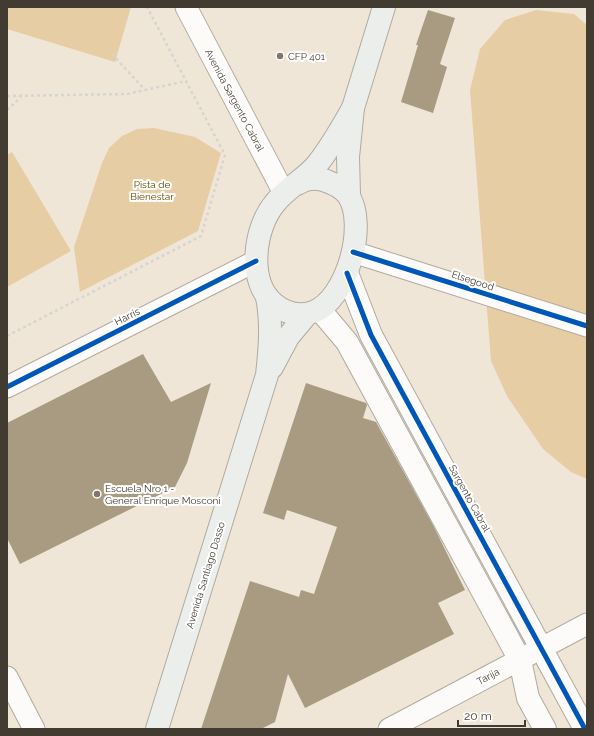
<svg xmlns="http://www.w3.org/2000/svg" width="594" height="736" viewBox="0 0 594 736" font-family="Raleway,sans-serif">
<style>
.green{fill:#e7cda4}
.building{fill:#a89b82}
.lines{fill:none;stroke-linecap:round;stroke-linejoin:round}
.minor-casing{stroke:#b0aa9f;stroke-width:23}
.tertiary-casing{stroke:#b0aa9f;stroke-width:24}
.secondary-casing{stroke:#b0aa9f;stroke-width:24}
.path{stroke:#d7d5d0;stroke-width:2.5;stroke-dasharray:3 3;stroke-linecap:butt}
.minor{stroke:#fdfbf9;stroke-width:21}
.tertiary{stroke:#fdfbf9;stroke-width:22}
.secondary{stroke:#eceeec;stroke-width:22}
.cycleway-casing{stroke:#fff;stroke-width:8}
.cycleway{stroke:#0057b8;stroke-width:5}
.poi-dot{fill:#7f776b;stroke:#fff;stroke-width:1.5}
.labels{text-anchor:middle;stroke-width:4;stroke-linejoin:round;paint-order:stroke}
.poi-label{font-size:10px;fill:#423b31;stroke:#fff;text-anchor:start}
.street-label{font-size:10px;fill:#423b31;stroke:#fff}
.park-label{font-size:10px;fill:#664602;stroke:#fff}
</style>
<rect width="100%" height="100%" fill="#efe6d8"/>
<!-- green -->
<g class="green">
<polygon points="7,7 131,7 115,62 7,29"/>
<polygon points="536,10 574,14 587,25 587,479 571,472 543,449 507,396 491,361 470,90 480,49 505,20"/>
<polygon points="154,128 195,137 221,153 198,231 80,292 74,247 102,163 109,148 122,136 137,129"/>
<polygon points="12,152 71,251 7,287 7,155"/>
</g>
<!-- building -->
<g class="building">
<polygon points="428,10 455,18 440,64 447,67 433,113 401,102 418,45 416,45"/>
<polygon points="143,354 171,402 211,383 187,463 175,487 20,564 7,538 7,423"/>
<polygon points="306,383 366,403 367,405 363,418 376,422 433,525 465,590 438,603 454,634 305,708 288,674 275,722 261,729 201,729 250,581 299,597 301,590 314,594 337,527 287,510 284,520 263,513"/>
</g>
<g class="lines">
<!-- minor casing -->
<g class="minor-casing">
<g id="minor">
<polyline points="186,7 284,193"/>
<polyline points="353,252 587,326"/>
<polyline points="7,387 256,261"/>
<polyline points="7,677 34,729"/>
<polyline points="389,729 587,624"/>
</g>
</g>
<!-- tertiary casing -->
<g class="tertiary-casing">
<g id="tertiary">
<polyline points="347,273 371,335 585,729"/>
<polyline points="320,310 347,342 520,660 528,698 545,729"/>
</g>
</g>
<!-- secondary casing -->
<g class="secondary-casing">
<g id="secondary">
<path d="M297,184C301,182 306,179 311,179C318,178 325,180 331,183C337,185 344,190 348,195C368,224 347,300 313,312C299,317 285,313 274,304C247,281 254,228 275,203C286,189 303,180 315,167C330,149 341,129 353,108"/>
<polyline points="349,195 348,157 353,108 384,7"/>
<polyline points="272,367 288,337 307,314"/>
<path d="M157,729L267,375C270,348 272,323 267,297"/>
</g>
</g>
<!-- path -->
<g class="path">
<polyline points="112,54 145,90"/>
<polyline points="7,96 127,94 186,81"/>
<polyline points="7,110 21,97"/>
<polyline points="7,336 201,236 225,155 147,7"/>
</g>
<!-- minor -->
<use href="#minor" class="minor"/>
<!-- tertiary -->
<use href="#tertiary" class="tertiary"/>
<!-- secondary -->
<use href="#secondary" class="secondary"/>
<!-- cycleway casing -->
<g class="cycleway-casing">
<g id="cycleway">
<polyline points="353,252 587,326"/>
<polyline points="347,273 371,335 585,729"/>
<polyline points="7,387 256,261"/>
</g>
</g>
<!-- cycleway -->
<use href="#cycleway" class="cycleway"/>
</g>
<!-- markers -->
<g class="poi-dot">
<circle cx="280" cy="56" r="4"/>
<circle cx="97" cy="494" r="4"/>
</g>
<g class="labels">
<!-- poi labels -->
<g class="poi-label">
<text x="288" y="60">CFP 401</text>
<text x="105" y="492">Escuela Nro 1 -<tspan x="105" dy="12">General Enrique Mosconi</tspan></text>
</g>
<!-- street labels -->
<g class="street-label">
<text transform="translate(235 100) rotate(62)" y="4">Avenida Sargento Cabral</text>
<text transform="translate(473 280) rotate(18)" y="4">Elsegood</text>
<text transform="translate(127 316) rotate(-27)" y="4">Harris</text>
<text transform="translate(470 498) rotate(61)" y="4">Sargento Cabral</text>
<text transform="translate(205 575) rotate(-73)" y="4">Avenida Santiago Dasso</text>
<text transform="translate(488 676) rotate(-28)" y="4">Tarija</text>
</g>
<!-- park labels -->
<g class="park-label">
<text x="152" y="188">Pista de<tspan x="152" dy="12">Bienestar</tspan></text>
</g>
</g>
<!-- border -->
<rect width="594" height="736" fill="none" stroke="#423b31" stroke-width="16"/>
<!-- scale -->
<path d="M458 720v6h67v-6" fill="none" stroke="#423b31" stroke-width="2"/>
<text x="464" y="720" font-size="12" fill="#423b31" stroke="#ffffff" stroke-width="3" paint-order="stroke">20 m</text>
</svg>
